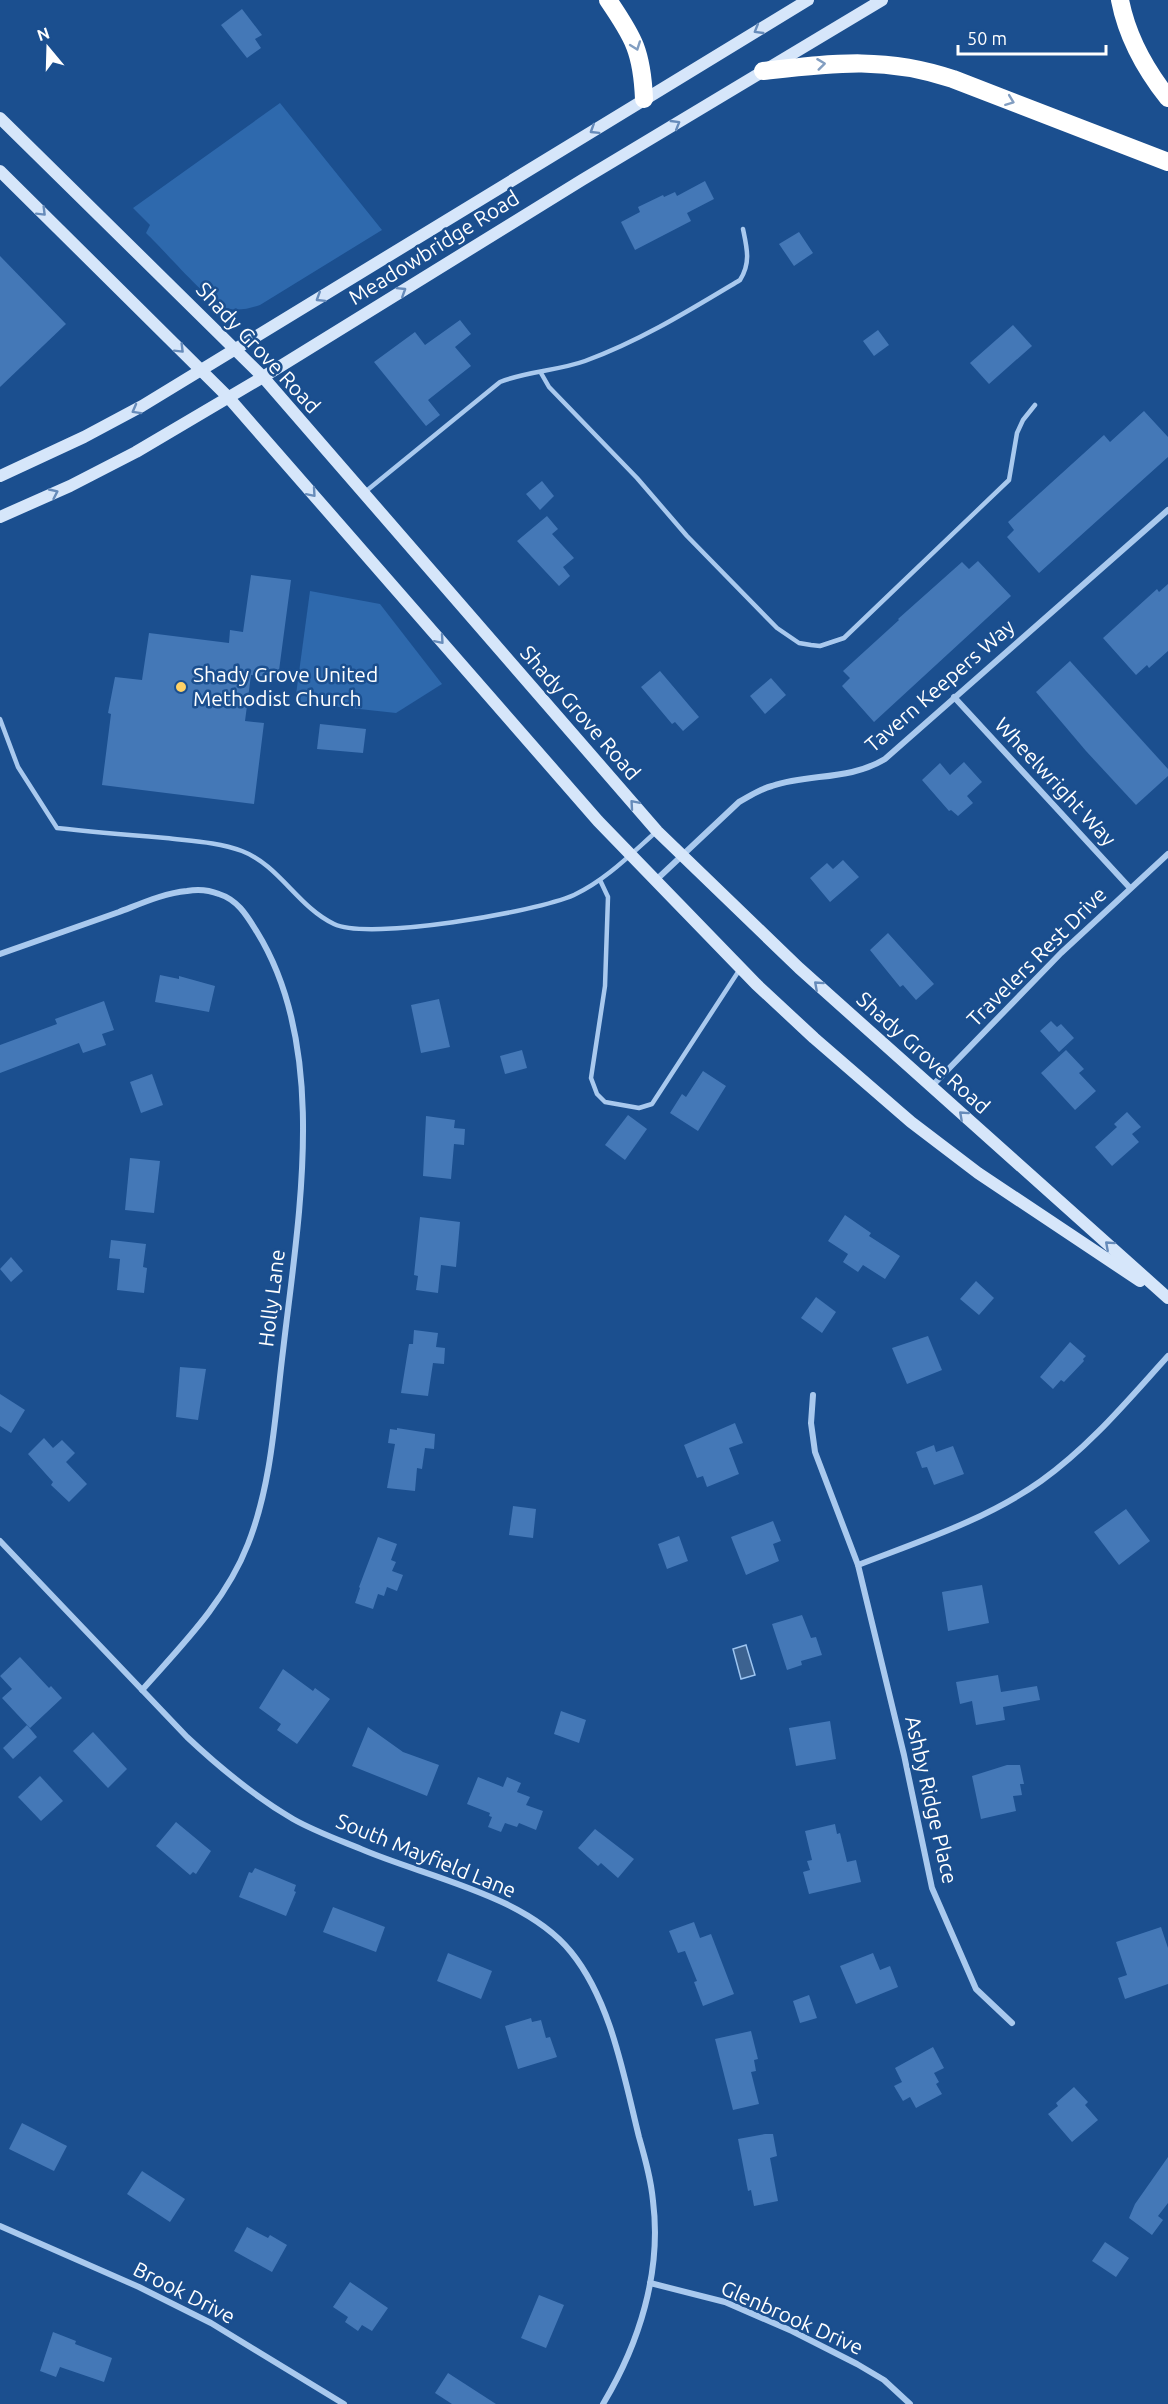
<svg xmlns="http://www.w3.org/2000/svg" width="1168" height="2404" viewBox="0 0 1168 2404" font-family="Ubuntu,sans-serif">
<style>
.green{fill:#2e69ad}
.water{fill:#3c6290;stroke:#9cc4f0;stroke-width:1.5}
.building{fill:#4478b7}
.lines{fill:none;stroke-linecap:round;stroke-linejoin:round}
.lane{stroke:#a9c9ee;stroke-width:4.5}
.street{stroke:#a9c9ee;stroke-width:6}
.secondary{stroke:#d6e6fa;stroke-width:12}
.highway{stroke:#fff;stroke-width:18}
.oneway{stroke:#668bba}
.oneway2{stroke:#829ec1}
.poi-dot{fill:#ffd166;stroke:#1b4f8f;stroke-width:2}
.labels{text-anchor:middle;stroke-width:5;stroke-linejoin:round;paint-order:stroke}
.street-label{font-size:21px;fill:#fff;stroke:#1b4f8f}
.poi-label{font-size:21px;fill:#fff;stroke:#1b4f8f;text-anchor:start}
</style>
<rect width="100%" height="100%" fill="#1b4f8f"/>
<!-- green -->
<g class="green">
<path d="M280,103L382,230L260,305C248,309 235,312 223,307C204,297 164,250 146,233L150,225L133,208Z"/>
<polygon points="310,591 380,604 442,684 396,713 295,702"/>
</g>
<!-- water -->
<polygon class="water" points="746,1645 755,1675 741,1679 733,1649"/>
<!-- building -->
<g class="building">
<polygon points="242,9 262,35 255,39 261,48 247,58 221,25"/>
<polygon points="705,181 714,199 687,213 691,221 635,250 621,222 640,212 638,207 663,195 664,197 675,192 677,196"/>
<polygon points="799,232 813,253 794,266 779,244"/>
<polygon points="0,256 66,324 0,387"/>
<polygon points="460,320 471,334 455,347 471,366 428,400 440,415 426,426 374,362 415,332 425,345"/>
<polygon points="1013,325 1032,346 989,384 970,363"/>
<polygon points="878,330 889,345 874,356 863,341"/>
<polygon points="1144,411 1168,437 1168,457 1039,573 1007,537 1014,530 1008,522 1104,435 1110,442"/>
<polygon points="542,481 554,496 540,510 526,494"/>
<polygon points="547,516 558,529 552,534 574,558 563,567 570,576 559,586 517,541"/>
<polygon points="978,561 1011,596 874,722 842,686 850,678 843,671 899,620 898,619 962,562 969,569"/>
<polygon points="251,575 291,580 278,678 251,675 245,721 264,723 254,804 102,785 111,714 108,713 115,677 142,680 149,633 229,643 230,630 243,632"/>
<polygon points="1168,584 1168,651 1149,668 1147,665 1136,675 1103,638 1157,589 1159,592"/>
<polygon points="1070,661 1168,769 1168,776 1136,805 1086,751 1036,692"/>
<polygon points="660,671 699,717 683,731 675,722 672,724 641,687"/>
<polygon points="771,678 786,695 765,714 750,696"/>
<polygon points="320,724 366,729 363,753 317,749"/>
<polygon points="964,762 982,782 967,796 973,803 958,816 951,810 949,811 922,780 940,763 950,775"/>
<polygon points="843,860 859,877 830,902 810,878 827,863 833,869"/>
<polygon points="888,933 934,984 916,1000 903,985 900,987 870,950"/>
<polygon points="160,975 179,979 179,976 215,986 209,1012 155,1002"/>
<polygon points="439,999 450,1047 421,1053 411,1005"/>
<polygon points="104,1001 114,1030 102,1034 106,1045 83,1053 79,1043 0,1073 0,1045 57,1024 55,1019"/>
<polygon points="1051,1021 1057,1027 1061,1024 1074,1038 1059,1052 1040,1031"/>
<polygon points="522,1050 527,1068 505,1074 500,1056"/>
<polygon points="1066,1050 1084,1069 1079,1073 1096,1091 1075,1110 1041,1073"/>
<polygon points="703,1071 726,1086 698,1131 670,1113 682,1094 686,1097"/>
<polygon points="152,1074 163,1105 141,1113 130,1082"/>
<polygon points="1127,1112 1141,1127 1132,1134 1139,1142 1112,1166 1095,1147 1117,1127 1114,1124"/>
<polygon points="628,1115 647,1129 625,1160 605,1145"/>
<polygon points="426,1116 455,1120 454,1128 465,1129 464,1145 454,1144 451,1179 423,1176"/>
<polygon points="130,1158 160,1161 154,1213 125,1210"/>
<polygon points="845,1215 871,1233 869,1236 900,1256 885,1279 863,1265 858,1272 843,1262 848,1254 828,1241"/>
<polygon points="420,1217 460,1222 456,1267 441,1265 438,1293 416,1290 418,1276 414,1275"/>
<polygon points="111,1240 146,1244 143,1267 147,1268 144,1293 117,1290 120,1259 109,1258"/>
<polygon points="11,1257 23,1271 11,1282 0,1269"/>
<polygon points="976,1281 994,1298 979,1315 960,1299"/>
<polygon points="816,1297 836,1312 822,1333 801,1318"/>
<polygon points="414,1330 438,1333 436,1347 445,1348 444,1364 433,1363 428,1396 401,1393 409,1344 413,1344"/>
<polygon points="928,1336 942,1370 907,1384 892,1348"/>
<polygon points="1070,1342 1086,1356 1083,1359 1084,1361 1064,1382 1061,1380 1053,1389 1040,1377"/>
<polygon points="180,1367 206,1369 198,1420 176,1417"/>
<polygon points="0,1394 25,1410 11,1433 0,1426"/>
<polygon points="735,1423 743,1443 729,1448 739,1474 707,1487 703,1476 697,1478 684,1445"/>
<polygon points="397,1428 435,1434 434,1449 425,1448 422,1469 417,1468 415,1491 387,1488 395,1444 388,1443 390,1429 397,1430"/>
<polygon points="44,1438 53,1448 62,1440 75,1453 66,1462 87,1484 69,1502 51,1485 53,1482 28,1454"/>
<polygon points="934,1445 936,1452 953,1446 964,1474 934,1485 927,1467 922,1468 916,1452"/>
<polygon points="513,1506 536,1509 533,1538 509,1535"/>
<polygon points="1126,1509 1150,1541 1119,1565 1094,1532"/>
<polygon points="773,1521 781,1541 773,1544 779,1561 746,1575 731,1537"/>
<polygon points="679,1536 688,1561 667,1569 658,1544"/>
<polygon points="378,1537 397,1544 391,1560 396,1562 392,1571 403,1575 397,1591 387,1587 384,1596 378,1594 373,1609 355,1603 360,1588 359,1587"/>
<polygon points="982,1585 989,1623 948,1631 942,1592"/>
<polygon points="802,1615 811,1638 816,1637 822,1655 801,1661 802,1665 787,1670 772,1624"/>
<polygon points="20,1657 49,1688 51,1686 62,1698 30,1728 2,1698 12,1689 0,1676"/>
<polygon points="283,1669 313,1691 315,1688 330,1699 297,1744 277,1730 281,1724 259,1708"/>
<polygon points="998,1675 1001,1692 1037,1686 1040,1700 1003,1707 1005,1720 976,1725 972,1701 960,1704 956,1682"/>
<polygon points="561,1711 586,1720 579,1743 554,1734"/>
<polygon points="830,1721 836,1759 796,1766 789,1728"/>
<polygon points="27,1725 37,1737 13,1759 3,1748"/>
<polygon points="368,1727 403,1752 439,1765 427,1796 352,1766"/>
<polygon points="93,1732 127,1769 108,1788 73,1751"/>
<polygon points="1007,1765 1020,1765 1024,1784 1020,1784 1022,1795 1013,1796 1016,1811 981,1819 972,1776"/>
<polygon points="40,1776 63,1801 41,1821 18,1797"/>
<polygon points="478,1777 503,1787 507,1777 521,1783 517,1792 530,1797 526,1805 543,1811 536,1830 519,1823 517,1827 505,1823 501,1832 488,1827 492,1817 489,1816 490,1813 467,1804"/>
<polygon points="176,1822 211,1851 196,1874 193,1872 190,1875 156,1846"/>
<polygon points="835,1824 837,1834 840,1833 847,1862 856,1860 861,1882 809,1894 803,1872 810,1870 807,1861 812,1860 805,1831"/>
<polygon points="595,1829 634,1859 618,1878 601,1863 598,1866 578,1848"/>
<polygon points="255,1868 296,1885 294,1891 296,1892 286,1916 239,1897 249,1872 252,1873"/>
<polygon points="333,1907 385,1927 376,1952 323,1932"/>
<polygon points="694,1922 700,1938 711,1934 734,1994 703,2006 694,1982 697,1981 685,1951 678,1953 669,1931"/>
<polygon points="1161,1927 1168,1948 1168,1984 1125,1999 1118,1978 1127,1975 1116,1942"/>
<polygon points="448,1953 492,1971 481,1999 437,1981"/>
<polygon points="873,1953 880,1970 890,1966 898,1987 856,2004 840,1966"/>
<polygon points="809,1995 817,2018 800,2023 793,2001"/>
<polygon points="531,2018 532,2022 541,2020 546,2038 550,2037 557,2057 518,2069 505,2026"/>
<polygon points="751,2031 758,2059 754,2060 756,2071 751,2072 759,2104 733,2110 715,2039"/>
<polygon points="933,2047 944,2068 934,2073 939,2082 936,2084 942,2094 916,2108 910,2097 903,2101 894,2086 902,2082 895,2068"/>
<polygon points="1074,2087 1088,2102 1085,2105 1098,2120 1072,2142 1048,2114 1058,2106 1056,2103"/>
<polygon points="22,2123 67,2146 54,2171 9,2149"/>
<polygon points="765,2134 773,2134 777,2156 770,2158 778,2201 754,2206 751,2190 748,2191 738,2139"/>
<polygon points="1168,2157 1168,2203 1158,2216 1163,2220 1152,2235 1129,2218 1135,2204"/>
<polygon points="142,2171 185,2199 170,2222 127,2194"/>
<polygon points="247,2227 268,2238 270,2235 287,2245 272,2272 234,2251"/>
<polygon points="1105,2242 1129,2258 1116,2277 1092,2261"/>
<polygon points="350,2282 388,2308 372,2331 362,2325 358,2331 345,2322 348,2317 333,2307"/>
<polygon points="539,2295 564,2305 546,2348 521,2338"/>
<polygon points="53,2332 76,2341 75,2344 112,2358 104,2382 60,2367 56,2377 40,2371"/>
<polygon points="448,2373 496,2404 452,2404 435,2393"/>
</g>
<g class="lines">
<!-- lane -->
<g class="lane">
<polyline points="541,373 549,387 637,478 687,536 777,628 799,643 811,645 820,646 844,638 1009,480 1017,433 1023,420 1035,405"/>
<path d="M365,492L500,382C527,371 557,371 585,361C640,341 690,310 740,280C751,263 747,248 743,229"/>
<path d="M0,719L18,767L57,828C93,832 129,835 166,838C191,841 218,842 242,851C279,865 298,907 334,924C369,941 536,912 574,895C606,880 631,854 657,831"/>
<polyline points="600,880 608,897 605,986 591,1078 597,1094 605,1102 639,1108 652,1104 740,969"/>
</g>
<!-- street -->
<g class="street">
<polyline points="954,697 1130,888"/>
<path d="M655,881L739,802C750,796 760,789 772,786C811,773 848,781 885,759L1168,510"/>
<path d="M0,954C40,940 79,926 119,912C140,904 164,893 187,891C198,889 209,890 219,894C238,900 247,916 257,932C330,1050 298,1220 283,1351C275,1415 272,1483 248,1544C226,1601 182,1645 142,1690"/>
<polyline points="931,1087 1061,953 1168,854"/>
<polyline points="813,1395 811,1423 815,1452 858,1565 904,1755 932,1888 976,1989 1012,2023"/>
<path d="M0,1541L187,1737C220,1768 254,1796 293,1819C314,1831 339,1840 361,1849C426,1877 525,1895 571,1952C611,2001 624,2077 639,2137C645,2158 651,2179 653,2201C662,2272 639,2344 603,2404"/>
<path d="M858,1565C920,1541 986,1520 1041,1481C1090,1446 1128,1400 1168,1356"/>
<polyline points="0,2226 139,2287 211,2323 344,2404"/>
<polyline points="650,2283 725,2302 792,2331 857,2364 884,2380 910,2404"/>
</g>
<!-- secondary -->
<g class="secondary">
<polyline points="0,118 263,377 657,831 799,968 1168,1298"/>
<polyline points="0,171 228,397 598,821 756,984 814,1038 911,1122 978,1173 1140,1281"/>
<polyline points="0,476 84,437 142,406 808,0"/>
<polyline points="0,517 70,486 136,452 263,377 582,180 882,0"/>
</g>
<!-- highway -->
<g class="highway">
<path d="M608,0C634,38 642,52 644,99"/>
<path d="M1120,0C1127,36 1145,69 1168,98"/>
<path d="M763,71C833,63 885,56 953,79L1168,162"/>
</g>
</g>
<!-- one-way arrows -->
<defs><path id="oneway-chevron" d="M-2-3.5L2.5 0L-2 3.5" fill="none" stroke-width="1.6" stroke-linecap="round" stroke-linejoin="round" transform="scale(1.5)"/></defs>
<g class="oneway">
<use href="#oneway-chevron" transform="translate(758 30) rotate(149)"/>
<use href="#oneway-chevron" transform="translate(676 124) rotate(-31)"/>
<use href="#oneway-chevron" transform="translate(594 130) rotate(148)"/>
<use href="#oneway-chevron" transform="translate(42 212) rotate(45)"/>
<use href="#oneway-chevron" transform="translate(402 291) rotate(-32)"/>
<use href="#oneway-chevron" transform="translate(320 298) rotate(148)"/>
<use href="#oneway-chevron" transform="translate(180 349) rotate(45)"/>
<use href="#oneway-chevron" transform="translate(136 410) rotate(151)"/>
<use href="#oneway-chevron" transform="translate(54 493) rotate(-25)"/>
<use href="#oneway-chevron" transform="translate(312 493) rotate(49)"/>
<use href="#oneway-chevron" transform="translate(440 640) rotate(49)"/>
<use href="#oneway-chevron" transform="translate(634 804) rotate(-131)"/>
<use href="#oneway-chevron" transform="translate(818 985) rotate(-138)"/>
<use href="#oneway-chevron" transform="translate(963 1115) rotate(-138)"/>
<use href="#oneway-chevron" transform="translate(1109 1245) rotate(-138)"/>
</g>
<g class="oneway2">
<use href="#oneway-chevron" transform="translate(636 46) rotate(70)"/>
<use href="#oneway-chevron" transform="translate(821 64) rotate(-7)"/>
<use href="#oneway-chevron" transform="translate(1010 101) rotate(21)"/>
</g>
<!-- markers -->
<circle class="poi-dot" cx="181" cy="687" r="6"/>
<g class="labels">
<!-- street labels -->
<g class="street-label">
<text transform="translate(434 248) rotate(-32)" y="7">Meadowbridge Road</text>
<text transform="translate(258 348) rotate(47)" y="7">Shady Grove Road</text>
<text transform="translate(940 686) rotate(-41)" y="7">Tavern Keepers Way</text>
<text transform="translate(580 713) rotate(49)" y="7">Shady Grove Road</text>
<text transform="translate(1055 782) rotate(47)" y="7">Wheelwright Way</text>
<text transform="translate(1037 957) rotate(-45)" y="7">Travelers Rest Drive</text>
<text transform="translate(923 1053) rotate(42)" y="7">Shady Grove Road</text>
<text transform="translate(272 1298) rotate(-83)" y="7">Holly Lane</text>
<text transform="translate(931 1800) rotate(77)" y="7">Ashby Ridge Place</text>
<text transform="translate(426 1856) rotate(22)" y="7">South Mayfield Lane</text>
<text transform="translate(184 2293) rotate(27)" y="7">Brook Drive</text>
<text transform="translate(792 2318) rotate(24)" y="7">Glenbrook Drive</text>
</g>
<!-- poi labels -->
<g class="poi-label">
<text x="193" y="682">Shady Grove United<tspan x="193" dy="24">Methodist Church</tspan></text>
</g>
</g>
<!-- north arrow -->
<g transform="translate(48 48) rotate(341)" stroke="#1b4f8f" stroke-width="4.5" paint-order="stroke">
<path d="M0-4.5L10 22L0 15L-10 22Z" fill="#ffffff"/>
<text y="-9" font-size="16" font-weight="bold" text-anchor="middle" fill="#ffffff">N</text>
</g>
<!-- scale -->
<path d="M958 45v9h148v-9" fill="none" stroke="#ffffff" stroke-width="3"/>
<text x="967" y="45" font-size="18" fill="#ffffff" stroke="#1b4f8f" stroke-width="4.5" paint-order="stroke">50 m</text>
</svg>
